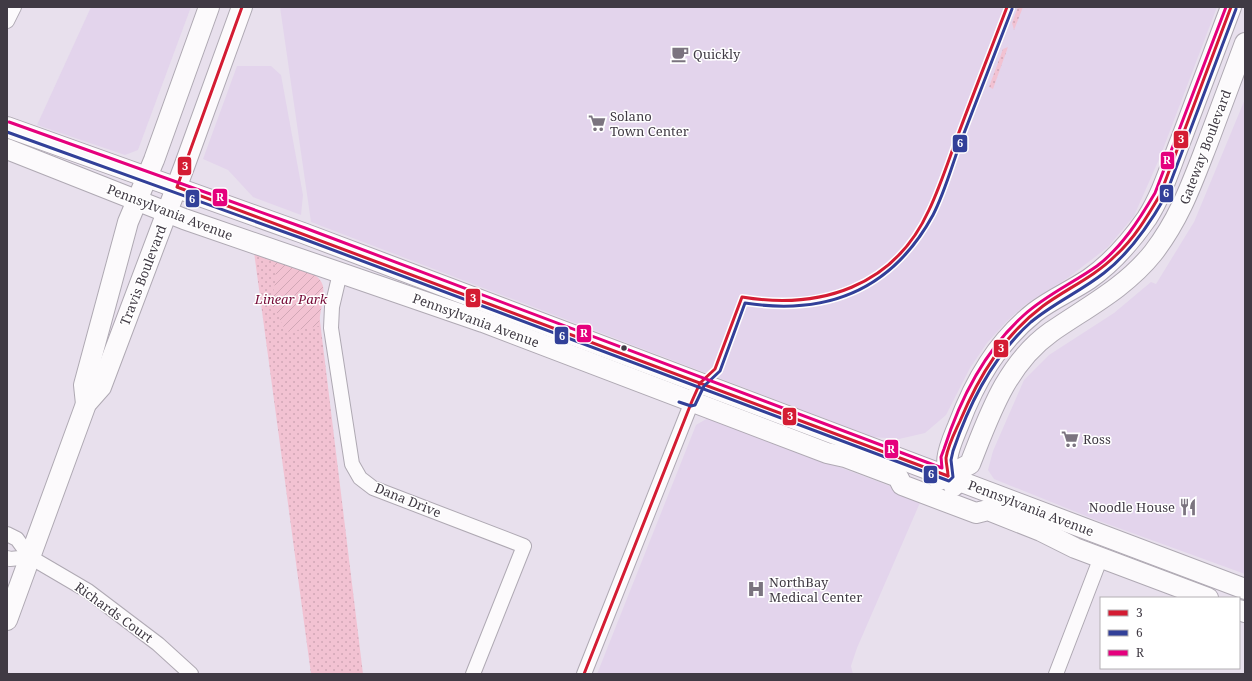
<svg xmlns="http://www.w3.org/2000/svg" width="1252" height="681" viewBox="0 0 1252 681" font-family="'Noto Serif',serif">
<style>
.built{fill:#e3d4ec}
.grass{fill:url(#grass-dots)}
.garden{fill:url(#garden-furrows)}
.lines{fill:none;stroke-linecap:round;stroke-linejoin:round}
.street-casing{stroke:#afa9b3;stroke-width:16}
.secondary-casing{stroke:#afa9b3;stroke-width:22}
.street{stroke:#fcfafc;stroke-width:14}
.secondary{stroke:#fcfafc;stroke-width:20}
.bus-1-casing{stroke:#fff;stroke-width:6}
.bus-2-casing{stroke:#fff;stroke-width:6}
.bus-3-casing{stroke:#fff;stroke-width:6}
.bus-1{stroke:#d41c33;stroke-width:3}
.bus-2{stroke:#324099;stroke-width:3}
.bus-3{stroke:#e5007d;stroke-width:3}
.bus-dot{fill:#403a44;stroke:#fff;stroke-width:1.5}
.labels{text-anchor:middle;stroke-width:3;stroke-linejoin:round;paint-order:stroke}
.poi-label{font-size:13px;fill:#403a44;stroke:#fff;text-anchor:start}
.street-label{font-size:13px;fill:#403a44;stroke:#fff}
.park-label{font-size:13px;font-style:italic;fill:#760b37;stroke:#fff}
.line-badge{stroke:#fff;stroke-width:1.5}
.badge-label{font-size:11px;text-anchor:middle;font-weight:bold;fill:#fff}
</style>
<defs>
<pattern id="grass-dots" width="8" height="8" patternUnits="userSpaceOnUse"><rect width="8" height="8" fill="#f2c2d2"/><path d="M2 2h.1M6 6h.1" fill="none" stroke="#d1a7b6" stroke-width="1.8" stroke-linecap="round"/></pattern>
<pattern id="garden-furrows" width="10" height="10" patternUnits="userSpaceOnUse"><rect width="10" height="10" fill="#f2c2d2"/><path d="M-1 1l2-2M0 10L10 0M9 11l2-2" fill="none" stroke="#d1a7b6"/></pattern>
</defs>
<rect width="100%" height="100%" fill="#e8e0ed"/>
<!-- built -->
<g class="built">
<polygon points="91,7 191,7 138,150 125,155 37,125"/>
<polygon points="280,7 1217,7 1160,157 1134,216 1108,247 1069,277 1026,304 1007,321 987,343 970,368 946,415 925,433 899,439 873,437 311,222"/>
<polygon points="237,66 271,66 281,75 303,195 301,215 253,197 228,170 203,159"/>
<polygon points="1245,99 1245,574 1091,518 994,479 988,470 993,451 1024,380 1049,355 1114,313 1151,282 1156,284 1194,222"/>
<polygon points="708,418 922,498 857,648 851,666 853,674 597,674 696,425"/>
</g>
<!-- grass -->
<g class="grass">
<polygon points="1018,7 1023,7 1014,30 1012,23"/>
<polygon points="1008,47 993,89 989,87 1003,49"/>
<polygon points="254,252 272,257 320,281 323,292 319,313 363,674 311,674"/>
</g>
<!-- garden -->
<path class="garden" d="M275,262C289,266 319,269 323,286C325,296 319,315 319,326L286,332L273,305L272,296L276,280Z"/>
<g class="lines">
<!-- street casing -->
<g class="street-casing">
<g id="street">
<polyline points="7,21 14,7"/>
<polyline points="340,273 332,307 331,328 352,464 360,478 373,488 524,546 473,674"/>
<polyline points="7,534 17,539 30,557 88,591 158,644 191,674"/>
<polyline points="7,558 10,559 30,557"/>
<polyline points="584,674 695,394"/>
<polyline points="1056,674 1101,557"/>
</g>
</g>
<!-- secondary casing -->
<g class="secondary-casing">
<g id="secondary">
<polyline points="7,127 303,233 1245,589"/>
<polyline points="7,149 184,219 483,322 827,453 845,457 898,477 902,485 976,513 988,510 1041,531 1075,548 1208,598"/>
<polyline points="86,404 84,385 128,222 154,160 209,7"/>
<path d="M939,480L970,464C989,416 1006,364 1051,332C1087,307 1125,288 1153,253C1180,218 1192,183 1208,142C1220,109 1233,76 1245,43"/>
<path d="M954,486C941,463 949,448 958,426C975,381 997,342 1035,312C1052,299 1071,291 1089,279C1112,263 1131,241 1147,218C1163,193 1171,164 1182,137C1198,94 1215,50 1231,7"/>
<polyline points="1239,610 1245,612"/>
<polyline points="7,620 86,404 101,387 184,167 242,7"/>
</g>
</g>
<!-- street -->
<use href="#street" class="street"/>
<!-- secondary -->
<use href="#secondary" class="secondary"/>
<!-- bus-1 casing -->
<g class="bus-1-casing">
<g id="bus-1">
<polyline points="242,7 177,187 948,476"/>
<path d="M948,476C948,470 946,464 946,458C948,445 955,432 960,421C979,376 1003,336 1043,306C1066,289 1094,277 1115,256C1134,239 1147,217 1160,195L1231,7"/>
<path d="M584,674L692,401L700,383L715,369L742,297C820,310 894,287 929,210C939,189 947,165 955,143C972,97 990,52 1007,7"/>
</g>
</g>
<!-- bus-2 casing -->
<g class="bus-2-casing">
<g id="bus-2">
<path d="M7,132L301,238L949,481L953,477L951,460L953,451C969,404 993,356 1031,322C1054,303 1081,291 1104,273C1130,253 1149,225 1165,197L1236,9"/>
<path d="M679,402L691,406L695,405L704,386L720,371L745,303C828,316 892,290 933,215C945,192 952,165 961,141C978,97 995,53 1012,9"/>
</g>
</g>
<!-- bus-3 casing -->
<g class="bus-3-casing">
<path id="bus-3" d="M9,122L305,228L942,468L941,457L944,449C960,399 985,350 1024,315C1046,295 1073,283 1097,266C1122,247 1139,220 1155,193L1226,7"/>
</g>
<!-- bus-1 -->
<use href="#bus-1" class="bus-1"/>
<!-- bus-2 -->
<use href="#bus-2" class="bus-2"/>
<!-- bus-3 -->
<use href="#bus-3" class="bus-3"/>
</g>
<!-- icons -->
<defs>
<g id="cafe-bare" transform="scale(1.38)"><path d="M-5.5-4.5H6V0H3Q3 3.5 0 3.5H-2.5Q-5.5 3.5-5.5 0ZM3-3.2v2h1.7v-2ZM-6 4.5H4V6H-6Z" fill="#7b747f" stroke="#fff" stroke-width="2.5" paint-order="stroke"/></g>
<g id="supermarket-bare" transform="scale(1.38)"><path d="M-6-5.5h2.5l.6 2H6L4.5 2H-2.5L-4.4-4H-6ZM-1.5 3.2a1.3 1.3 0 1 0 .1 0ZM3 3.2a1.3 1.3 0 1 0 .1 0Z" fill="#7b747f" stroke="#fff" stroke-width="2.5" paint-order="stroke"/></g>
<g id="restaurant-bare" transform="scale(1.38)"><path d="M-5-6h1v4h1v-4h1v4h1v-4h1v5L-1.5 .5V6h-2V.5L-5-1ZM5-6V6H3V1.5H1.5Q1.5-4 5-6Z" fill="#7b747f" stroke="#fff" stroke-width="2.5" paint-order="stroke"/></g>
<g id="hospital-bare" transform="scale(1.38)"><path d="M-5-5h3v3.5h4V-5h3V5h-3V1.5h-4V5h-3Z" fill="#7b747f" stroke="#fff" stroke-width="2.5" paint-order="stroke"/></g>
</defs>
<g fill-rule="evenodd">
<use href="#cafe-bare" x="680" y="54"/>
<use href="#supermarket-bare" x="597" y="123"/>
<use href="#supermarket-bare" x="1070" y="439"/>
<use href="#restaurant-bare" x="1188" y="507"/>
<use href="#hospital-bare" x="756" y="589"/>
</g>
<!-- markers -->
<circle class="bus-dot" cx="624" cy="348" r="3.5"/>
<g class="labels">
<!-- poi labels -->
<g class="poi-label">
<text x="693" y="59">Quickly</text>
<text x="610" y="121">Solano<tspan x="610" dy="15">Town Center</tspan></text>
<text x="1083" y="444">Ross</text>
<text x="1175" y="512" text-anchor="end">Noodle House</text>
<text x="769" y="587">NorthBay<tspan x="769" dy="15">Medical Center</tspan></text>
</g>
<!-- street labels -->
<g class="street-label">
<text transform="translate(1205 147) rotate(-69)" y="5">Gateway Boulevard</text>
<text transform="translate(170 212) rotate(21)" y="5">Pennsylvania Avenue</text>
<text transform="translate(143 275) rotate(-69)" y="5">Travis Boulevard</text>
<text transform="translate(476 320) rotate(20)" y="5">Pennsylvania Avenue</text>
<text transform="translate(408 500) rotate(22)" y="5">Dana Drive</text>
<text transform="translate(1031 508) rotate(21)" y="5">Pennsylvania Avenue</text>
<text transform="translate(114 612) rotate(36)" y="5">Richards Court</text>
</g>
<!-- park labels -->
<g class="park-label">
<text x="291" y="304">Linear Park</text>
</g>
</g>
<g class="line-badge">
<rect x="1173" y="130" width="16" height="19" rx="4" fill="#d41c33"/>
<rect x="952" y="134" width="16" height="19" rx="4" fill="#324099"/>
<rect x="1160" y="151" width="15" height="19" rx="4" fill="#e5007d"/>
<rect x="177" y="156" width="15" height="20" rx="4" fill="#d41c33"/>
<rect x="1159" y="184" width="15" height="19" rx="4" fill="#324099"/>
<rect x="212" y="188" width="16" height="19" rx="4" fill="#e5007d"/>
<rect x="185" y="189" width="15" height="19" rx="4" fill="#324099"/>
<rect x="465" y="288" width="16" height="20" rx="4" fill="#d41c33"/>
<rect x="576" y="324" width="16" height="19" rx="4" fill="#e5007d"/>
<rect x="554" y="326" width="15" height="19" rx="4" fill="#324099"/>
<rect x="993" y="339" width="16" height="19" rx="4" fill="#d41c33"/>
<rect x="782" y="407" width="15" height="19" rx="4" fill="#d41c33"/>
<rect x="884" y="439" width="15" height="20" rx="4" fill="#e5007d"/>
<rect x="923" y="465" width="15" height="19" rx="4" fill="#324099"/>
</g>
<g class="badge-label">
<text x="1181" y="143">3</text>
<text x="960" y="147">6</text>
<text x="1167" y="164">R</text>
<text x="185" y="170">3</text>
<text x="1166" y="197">6</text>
<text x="220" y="201">R</text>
<text x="192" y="203">6</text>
<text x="473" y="302">3</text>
<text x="584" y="337">R</text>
<text x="562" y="340">6</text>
<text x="1001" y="352">3</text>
<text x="790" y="420">3</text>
<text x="891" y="453">R</text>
<text x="931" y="478">6</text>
</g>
<!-- border -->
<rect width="1252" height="681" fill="none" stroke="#403a44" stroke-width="16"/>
<!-- legend -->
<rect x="1100" y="597" width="140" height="72" fill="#ffffff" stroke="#b3b0b4"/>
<rect x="1108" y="610" width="20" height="6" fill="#d41c33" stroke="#b3b0b4"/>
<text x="1136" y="617" font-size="12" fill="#403a44">3</text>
<rect x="1108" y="630" width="20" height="6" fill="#324099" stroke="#b3b0b4"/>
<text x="1136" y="637" font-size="12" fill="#403a44">6</text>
<rect x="1108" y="650" width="20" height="6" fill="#e5007d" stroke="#b3b0b4"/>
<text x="1136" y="657" font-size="12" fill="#403a44">R</text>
</svg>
